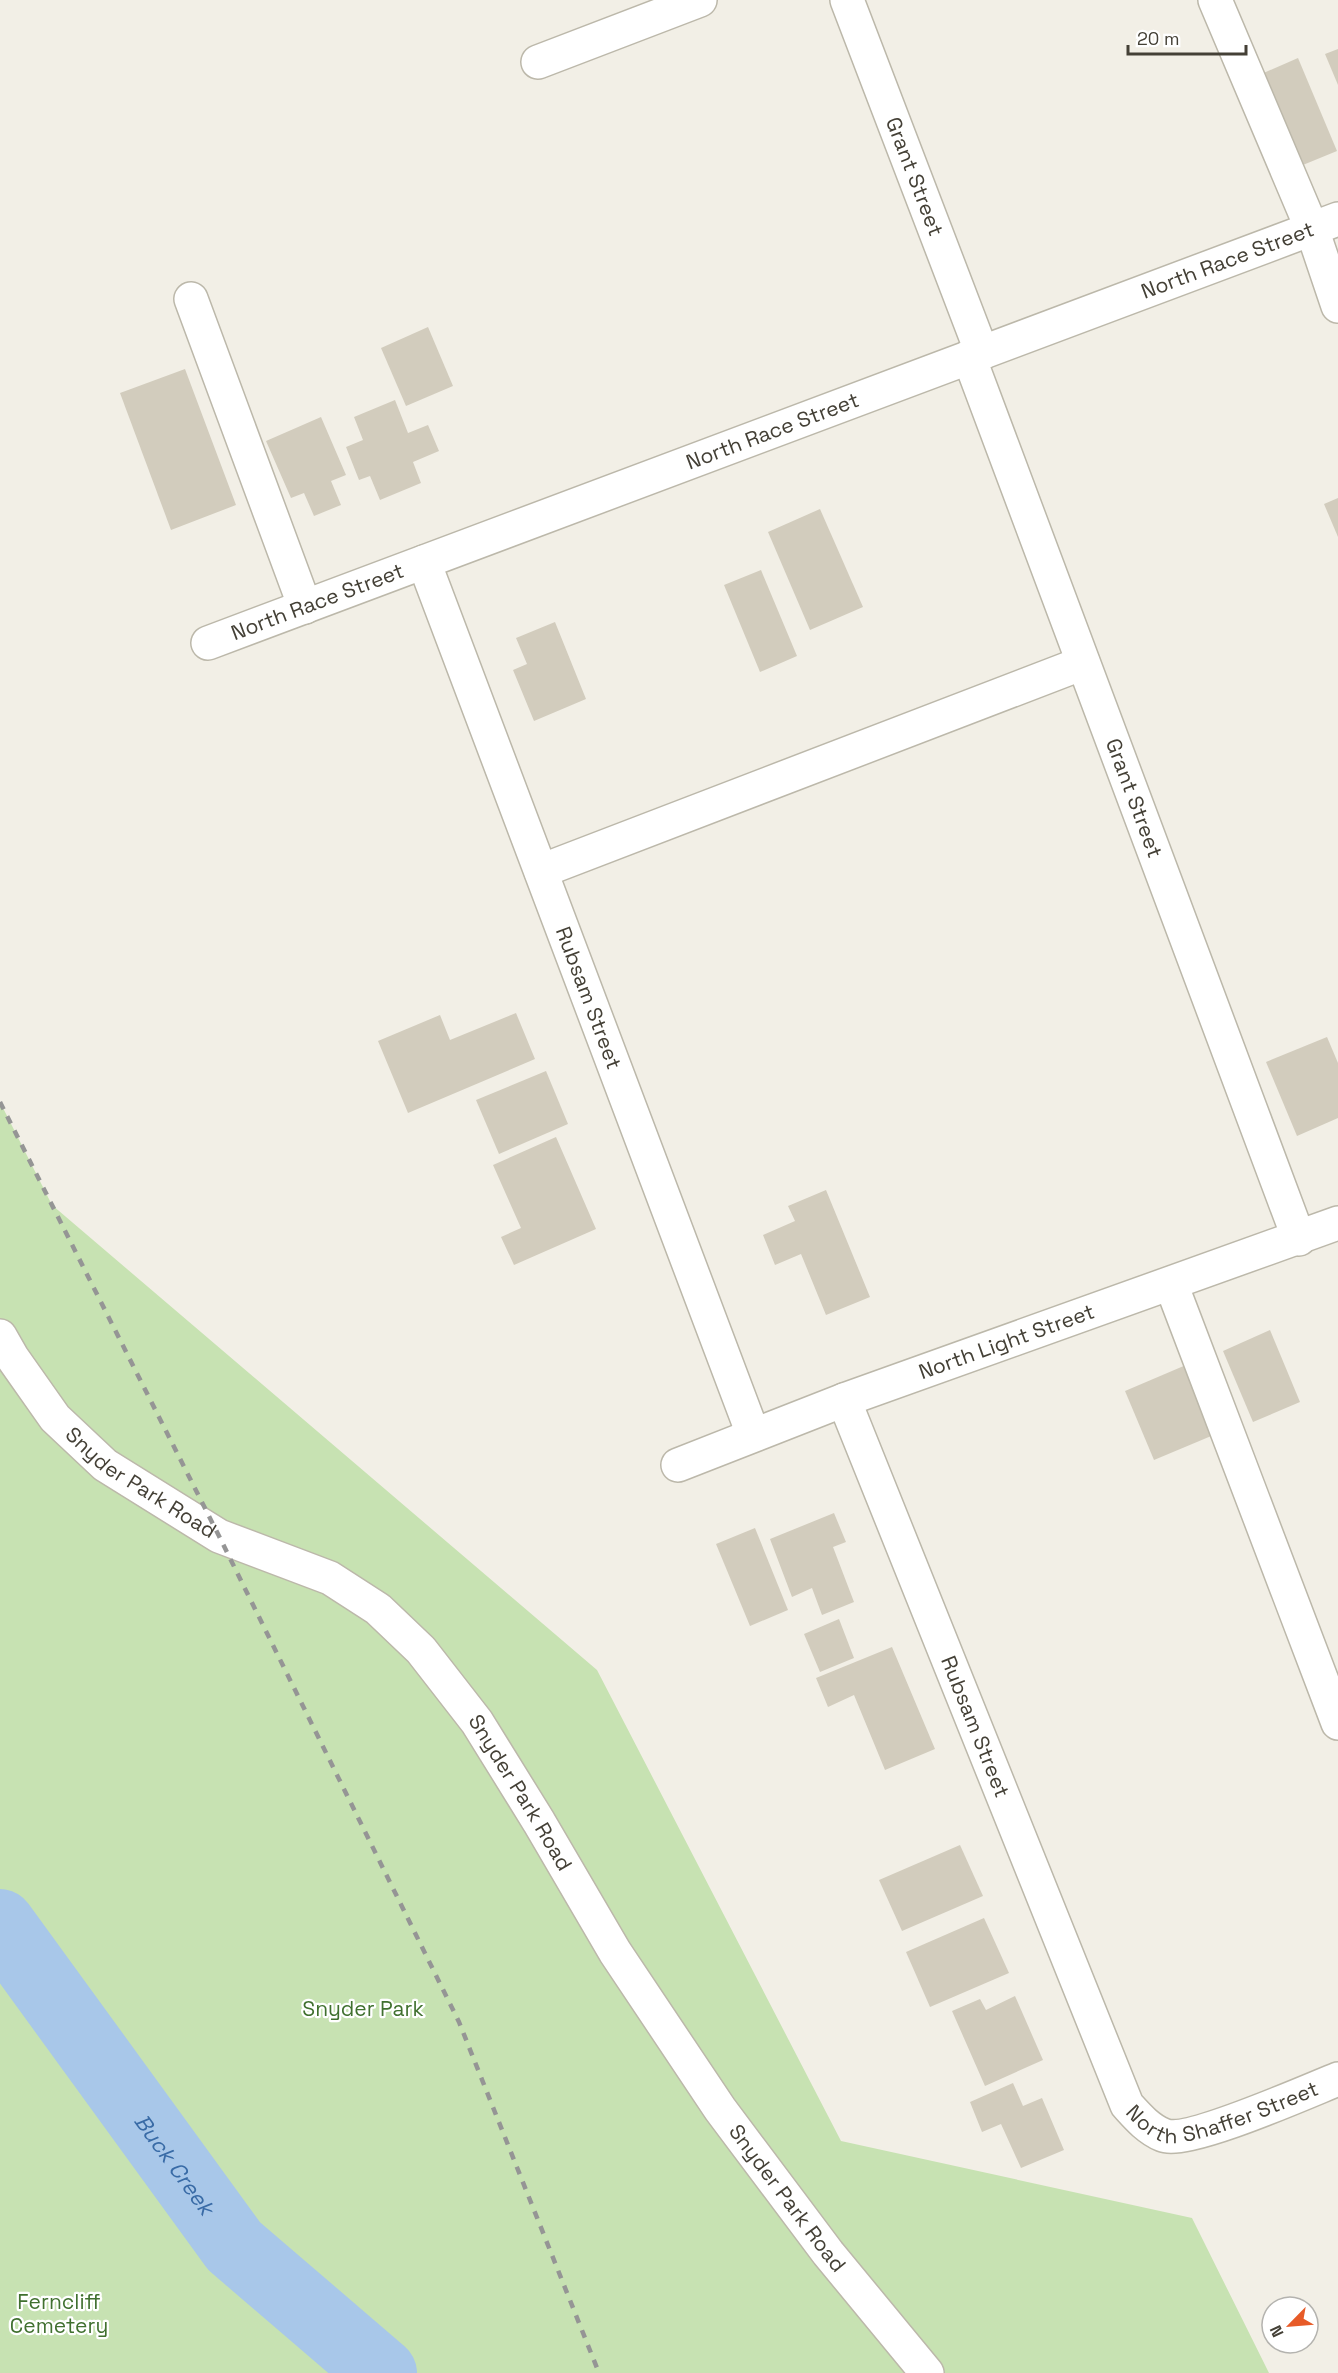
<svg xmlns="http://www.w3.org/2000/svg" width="1338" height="2373" viewBox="0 0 1338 2373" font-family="'Space Grotesk',sans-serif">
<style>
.green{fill:#c7e2b2}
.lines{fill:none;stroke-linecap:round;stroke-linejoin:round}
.river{stroke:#a8c7e9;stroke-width:70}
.building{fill:#d2ccbd}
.minor-casing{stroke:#bcb8aa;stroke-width:36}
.minor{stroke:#fff;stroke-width:33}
.rail{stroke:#959595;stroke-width:4.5;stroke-dasharray:8 8;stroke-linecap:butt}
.labels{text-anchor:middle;stroke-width:4.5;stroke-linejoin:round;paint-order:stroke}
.street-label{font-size:21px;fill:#444036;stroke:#fff}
.park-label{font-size:21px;fill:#40702f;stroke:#fff}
.water-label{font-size:22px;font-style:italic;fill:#396ba6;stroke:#fff}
</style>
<rect width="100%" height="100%" fill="#f2efe6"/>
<!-- green -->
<polygon class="green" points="0,1102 52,1205 597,1670 841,2141 1192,2218 1269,2373 0,2373"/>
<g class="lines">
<!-- river -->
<path class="river" id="s1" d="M0,1924L234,2246L382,2373"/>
</g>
<!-- building -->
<g class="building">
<polygon points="1338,49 1338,85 1325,54"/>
<polygon points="1298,58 1337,151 1298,167 1259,75"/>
<polygon points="428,327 453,386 406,406 381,348"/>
<polygon points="185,369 236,505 171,530 120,393"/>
<polygon points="395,400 408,433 428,425 439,451 413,462 421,483 380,500 370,476 359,480 346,447 363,440 354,417"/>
<polygon points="321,417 346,475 331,481 341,505 314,516 304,493 291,498 266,441"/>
<polygon points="1338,498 1338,537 1324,504"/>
<polygon points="820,509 863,607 810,630 768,532"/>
<polygon points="761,570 797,656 760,672 724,585"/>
<polygon points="555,622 586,699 534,721 513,670 527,664 516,638"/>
<polygon points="516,1013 535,1059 408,1113 378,1041 440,1015 450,1040"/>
<polygon points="1327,1037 1338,1063 1338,1118 1297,1136 1266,1062"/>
<polygon points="546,1071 568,1124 499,1154 476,1100"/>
<polygon points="556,1137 596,1229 514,1265 501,1237 521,1228 493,1165"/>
<polygon points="826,1190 870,1297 826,1315 801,1254 775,1265 763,1235 795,1221 788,1206"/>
<polygon points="1270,1330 1300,1402 1253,1422 1223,1351"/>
<polygon points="1186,1365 1216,1434 1154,1460 1125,1391"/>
<polygon points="834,1513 846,1542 833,1547 854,1602 822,1615 812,1588 792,1597 770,1539"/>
<polygon points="755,1528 788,1610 750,1626 716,1544"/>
<polygon points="839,1619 854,1658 820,1672 804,1634"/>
<polygon points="892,1647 935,1749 885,1770 854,1695 828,1707 816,1678"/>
<polygon points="960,1845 983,1896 902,1931 879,1880"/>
<polygon points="984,1918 1009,1973 930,2007 906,1952"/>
<polygon points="1015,1996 1043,2060 985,2086 952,2011 980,1999 986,2010"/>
<polygon points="1013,2083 1023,2106 1042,2098 1064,2150 1021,2168 1001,2124 982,2132 970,2102"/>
</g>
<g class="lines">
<!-- minor casing -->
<g class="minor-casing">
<g id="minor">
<path id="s2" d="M847,0L982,353"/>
<polyline points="1215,0 1312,229 1338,306"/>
<polyline points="538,62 700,0"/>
<polyline points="191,299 305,607"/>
<path id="s3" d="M969,357L1299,1239"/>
<path id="s4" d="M424,562L753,1434"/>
<path id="s5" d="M208,643L1338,219"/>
<polyline points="541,871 1083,663"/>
<polyline points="1171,1284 1338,1723"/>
<path id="s6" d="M0,1336L12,1357L55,1418L105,1465L219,1536L330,1578L378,1609L421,1650L477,1722L539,1822L615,1952L720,2109L828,2253L927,2373"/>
<path id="s7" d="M844,1400L1127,2105C1137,2116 1148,2129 1163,2135C1187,2145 1308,2091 1338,2079"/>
<path id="s8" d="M678,1465L844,1400L1338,1223"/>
</g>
</g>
<!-- minor -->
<use href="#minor" class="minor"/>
<!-- rail -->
<polyline class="rail" points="0,1102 219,1536 459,2022 599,2373"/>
</g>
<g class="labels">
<!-- street labels -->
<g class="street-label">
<text dy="7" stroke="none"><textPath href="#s2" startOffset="189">Grant Street</textPath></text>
<text dy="7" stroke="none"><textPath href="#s5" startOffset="1089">North Race Street</textPath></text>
<text dy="7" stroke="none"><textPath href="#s5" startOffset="603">North Race Street</textPath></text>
<text dy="7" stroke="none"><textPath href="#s5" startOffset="117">North Race Street</textPath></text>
<text dy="7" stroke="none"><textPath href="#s3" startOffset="471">Grant Street</textPath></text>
<text dy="7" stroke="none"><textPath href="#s4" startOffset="466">Rubsam Street</textPath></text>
<text dy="7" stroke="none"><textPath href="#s8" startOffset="351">North Light Street</textPath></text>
<text dy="7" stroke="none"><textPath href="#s6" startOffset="207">Snyder Park Road</textPath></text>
<text dy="7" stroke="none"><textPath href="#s7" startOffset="352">Rubsam Street</textPath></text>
<text dy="7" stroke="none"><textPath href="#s6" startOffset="711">Snyder Park Road</textPath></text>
<text dy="7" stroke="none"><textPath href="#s7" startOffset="867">North Shaffer Street</textPath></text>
<text dy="7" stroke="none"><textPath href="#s6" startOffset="1197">Snyder Park Road</textPath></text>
</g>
<!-- park labels -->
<g class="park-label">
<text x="363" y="2016">Snyder Park</text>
<text x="59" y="2309">Ferncliff<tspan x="59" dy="24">Cemetery</tspan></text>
</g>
<!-- water labels -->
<g class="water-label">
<text dy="8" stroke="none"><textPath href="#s1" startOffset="297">Buck Creek</textPath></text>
</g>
</g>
<!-- north arrow -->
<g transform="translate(1290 2325) rotate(245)"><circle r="28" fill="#ffffff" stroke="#b4b3af" stroke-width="1.5"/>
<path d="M0-4.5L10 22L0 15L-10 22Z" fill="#e75b28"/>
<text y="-9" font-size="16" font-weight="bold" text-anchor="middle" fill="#444036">N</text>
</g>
<!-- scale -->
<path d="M1128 45v9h118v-9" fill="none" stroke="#444036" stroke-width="3"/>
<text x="1137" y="45" font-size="18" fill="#444036" stroke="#ffffff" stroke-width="4.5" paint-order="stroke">20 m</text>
</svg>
